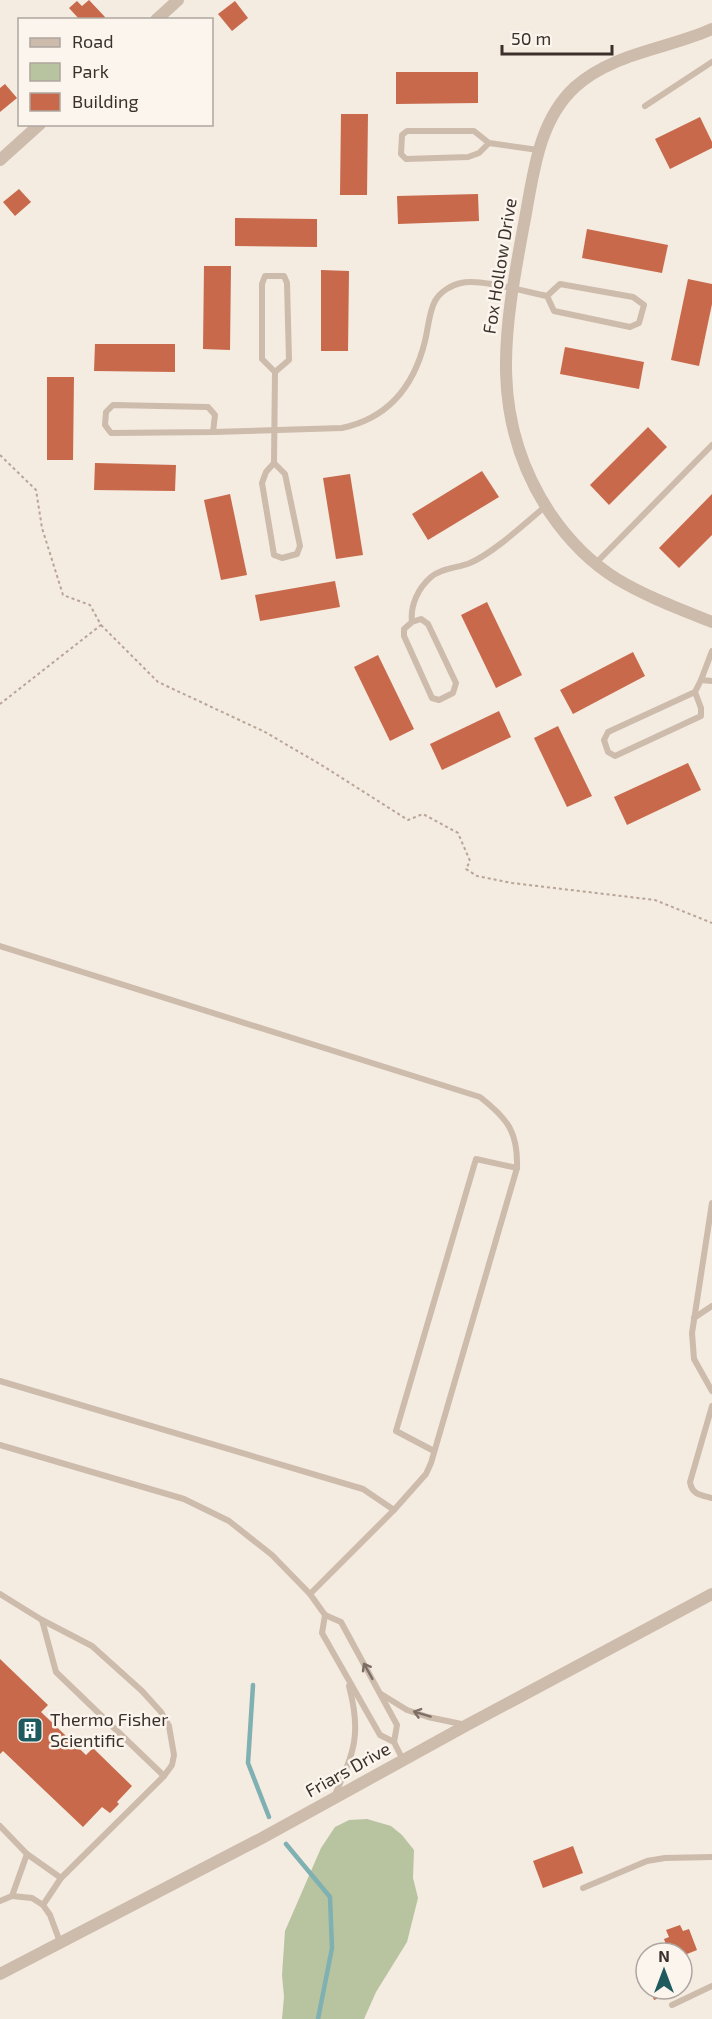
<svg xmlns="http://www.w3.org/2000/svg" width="712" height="2019" viewBox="0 0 712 2019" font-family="'Exo 2',sans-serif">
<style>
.green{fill:#b8c4a0}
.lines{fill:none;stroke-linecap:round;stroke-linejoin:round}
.stream{stroke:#7fb0b2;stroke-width:4.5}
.building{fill:#c8694b}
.path{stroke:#b9a596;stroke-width:2;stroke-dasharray:3 3;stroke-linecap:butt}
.lane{stroke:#cdbbac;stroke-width:6}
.street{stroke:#cdbbac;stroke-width:12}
.oneway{stroke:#7d6f65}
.labels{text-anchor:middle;stroke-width:5;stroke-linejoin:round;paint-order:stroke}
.street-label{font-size:18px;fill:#3b302b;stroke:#fbf5ee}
.poi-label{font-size:18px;fill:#3b302b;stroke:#fbf5ee;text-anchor:start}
</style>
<rect width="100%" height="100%" fill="#f4ebe1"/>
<!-- green -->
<polygon class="green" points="367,1819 391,1826 402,1835 414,1850 413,1878 418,1898 407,1942 376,1992 364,2019 282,2019 284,1997 282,1975 285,1931 321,1848 335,1827 349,1820"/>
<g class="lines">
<!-- stream -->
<g class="stream">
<polyline points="253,1685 248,1763 269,1817"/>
<polyline points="286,1844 330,1897 332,1948 318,2019"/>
</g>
</g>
<!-- building -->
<g class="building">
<polygon points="89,0 105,17 103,20 80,20 69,8 77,1 82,6"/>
<polygon points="235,1 248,18 232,31 218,14"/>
<polygon points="396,72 478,72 478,103 396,104"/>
<polygon points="5,84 17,98 0,112 0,88"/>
<polygon points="341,114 368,114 367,195 340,195"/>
<polygon points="700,117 712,142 712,148 670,169 655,139"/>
<polygon points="19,189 31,202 15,216 3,202"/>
<polygon points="478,194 479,221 398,224 397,196"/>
<polygon points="235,218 317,219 317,247 235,246"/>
<polygon points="587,229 668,245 662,273 582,258"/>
<polygon points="204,266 231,266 230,350 203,349"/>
<polygon points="321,270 349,271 348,351 321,351"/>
<polygon points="688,279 712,284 712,304 699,366 671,360"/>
<polygon points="95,344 175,344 175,372 94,371"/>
<polygon points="565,347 644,362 639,389 560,374"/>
<polygon points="47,377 74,377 73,460 47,460"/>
<polygon points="648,427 667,447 609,505 590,485"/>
<polygon points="95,463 176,465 175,491 94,490"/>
<polygon points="482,471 499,497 428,540 412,514"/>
<polygon points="350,474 363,555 336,559 323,478"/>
<polygon points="230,494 247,575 221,580 204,500"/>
<polygon points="712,494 712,535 679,568 659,548"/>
<polygon points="335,581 340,607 260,621 255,595"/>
<polygon points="487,602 522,675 496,688 461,615"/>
<polygon points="633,652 645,676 573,714 560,690"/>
<polygon points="378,655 414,729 390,741 354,667"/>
<polygon points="499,711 511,737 442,770 430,744"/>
<polygon points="558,726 592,796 567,807 534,738"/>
<polygon points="688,763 701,790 627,825 614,797"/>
<polygon points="0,1659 48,1705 41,1712 86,1755 93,1748 132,1786 117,1802 119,1804 110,1813 102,1807 83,1827 3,1751 0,1754"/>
<polygon points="573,1846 583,1873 543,1888 533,1861"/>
<polygon points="680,1925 683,1931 689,1929 697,1950 682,1956 682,1953 669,1953 664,1939 669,1937 666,1930"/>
<polygon points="650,1989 668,1989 670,1994 654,2000"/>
</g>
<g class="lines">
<!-- path -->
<g class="path">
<polyline points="0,455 36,490 42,528 63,595 90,605 101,625 0,704"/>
<polyline points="101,625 158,682 265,732 323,766 408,820 423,814 458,833 470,861 466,869 477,876 512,883 655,900 712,923"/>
</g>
<!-- lane -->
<g class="lane">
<polyline points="645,106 712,62"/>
<polyline points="489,143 479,153 468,157 406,159 401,154 402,135 407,131 474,131 489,143 538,150"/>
<path d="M213,432L111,433L105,425L106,412L113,405L208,407L215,415L213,432L342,428C389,418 414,386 425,341C428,329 429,312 435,301C440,292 451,285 461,283C479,278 526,292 547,296L554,311L630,327L639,323L644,305L633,297L560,284L547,296"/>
<polyline points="274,463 285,474 300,546 297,554 282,558 274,555 262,483 266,472 274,463 275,372 289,360 287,283 284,276 265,276 262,284 262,359 275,372"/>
<polyline points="596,563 712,445"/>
<path d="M412,622L421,619L428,624L456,683L453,693L439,700L432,698L404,636V629L412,622C410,606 418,588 431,577C441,568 458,568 470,563C495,552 525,523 546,506"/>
<polyline points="701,680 712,651"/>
<polyline points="695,692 701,708 701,716 615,756 608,752 604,740 608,732 695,692 701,680 712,681"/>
<path d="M0,946L480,1097C508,1119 518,1132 517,1168L431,1463L426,1474L394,1510L310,1594"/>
<polyline points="712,1203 692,1333 694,1359 712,1391"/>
<polyline points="694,1318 712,1306"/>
<polyline points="0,1381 363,1489 394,1510"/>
<path d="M712,1406L690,1482C692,1495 701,1495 712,1498"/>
<polyline points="0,1445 184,1499 229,1521 272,1555 310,1594 325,1615 341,1622 397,1725 394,1742"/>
<polyline points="434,1451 396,1431 476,1159 517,1168"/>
<polyline points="0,1594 42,1620 92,1646 142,1691 161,1712 169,1726 174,1755 172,1765 164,1776 61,1878 43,1905 50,1915 60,1942"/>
<polyline points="325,1615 322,1633 380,1735 394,1742 403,1760"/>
<polyline points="42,1620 56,1672 164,1776"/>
<polyline points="381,1694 407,1710 428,1717 466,1725"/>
<path d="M334,1797C354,1752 362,1735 349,1686"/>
<polyline points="0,1826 27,1854"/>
<polyline points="583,1888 647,1861 665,1858 712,1857"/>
<polyline points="12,1896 32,1898 43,1905"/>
<polyline points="0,1901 12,1896 27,1854 61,1878"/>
<polyline points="672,2005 712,1986"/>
</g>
<!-- street -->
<g class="street">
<polyline points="156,20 178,0"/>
<path d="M712,29C668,49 612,53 575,87C536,123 533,180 523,229C504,332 488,419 550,513C567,538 591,563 617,579C647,597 680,609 712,622"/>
<polyline points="0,160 40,124"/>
<polyline points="0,1974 262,1838 467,1725 712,1594"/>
</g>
</g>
<!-- one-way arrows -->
<defs><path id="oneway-shaft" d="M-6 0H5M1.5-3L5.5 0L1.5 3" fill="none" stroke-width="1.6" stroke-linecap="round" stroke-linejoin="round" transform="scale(1.5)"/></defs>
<g class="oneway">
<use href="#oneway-shaft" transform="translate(368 1671) rotate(-119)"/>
<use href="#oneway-shaft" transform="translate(422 1714) rotate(-163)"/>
</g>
<!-- icons -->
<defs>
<g id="building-square" transform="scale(1.35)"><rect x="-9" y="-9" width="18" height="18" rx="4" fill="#1f5a5e" stroke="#fbf5ee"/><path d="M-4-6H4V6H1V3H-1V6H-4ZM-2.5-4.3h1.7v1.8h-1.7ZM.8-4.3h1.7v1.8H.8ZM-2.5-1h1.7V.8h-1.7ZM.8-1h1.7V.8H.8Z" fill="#fff"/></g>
</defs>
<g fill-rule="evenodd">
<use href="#building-square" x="30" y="1730"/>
</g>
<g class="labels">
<!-- street labels -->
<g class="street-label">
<text transform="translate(500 266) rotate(-81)" y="6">Fox Hollow Drive</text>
<text transform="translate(348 1770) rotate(-29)" y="6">Friars Drive</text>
</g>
<!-- poi labels -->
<g class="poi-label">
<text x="50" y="1726">Thermo Fisher<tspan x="50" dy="21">Scientific</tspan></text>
</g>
</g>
<!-- legend -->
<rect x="18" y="18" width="195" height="108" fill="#fbf5ee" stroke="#aea6a0" stroke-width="1.5"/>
<rect x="30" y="38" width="30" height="9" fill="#cdbbac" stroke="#aea6a0" stroke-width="1.5"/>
<text x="72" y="48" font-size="18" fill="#3b302b">Road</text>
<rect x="30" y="63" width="30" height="18" fill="#b8c4a0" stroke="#aea6a0" stroke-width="1.5"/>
<text x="72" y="78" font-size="18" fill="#3b302b">Park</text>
<rect x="30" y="93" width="30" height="18" fill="#c8694b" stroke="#aea6a0" stroke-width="1.5"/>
<text x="72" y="108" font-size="18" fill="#3b302b">Building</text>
<!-- north arrow -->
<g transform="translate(664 1971)"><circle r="28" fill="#fbf5ee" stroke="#aea6a0" stroke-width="1.5"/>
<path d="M0-4.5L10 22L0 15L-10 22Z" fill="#1f5a5e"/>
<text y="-9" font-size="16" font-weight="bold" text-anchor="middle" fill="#3b302b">N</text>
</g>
<!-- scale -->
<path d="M502 45v9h110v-9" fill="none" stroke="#3b302b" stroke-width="3"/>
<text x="511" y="45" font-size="18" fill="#3b302b" stroke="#fbf5ee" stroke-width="4.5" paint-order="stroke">50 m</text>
</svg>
